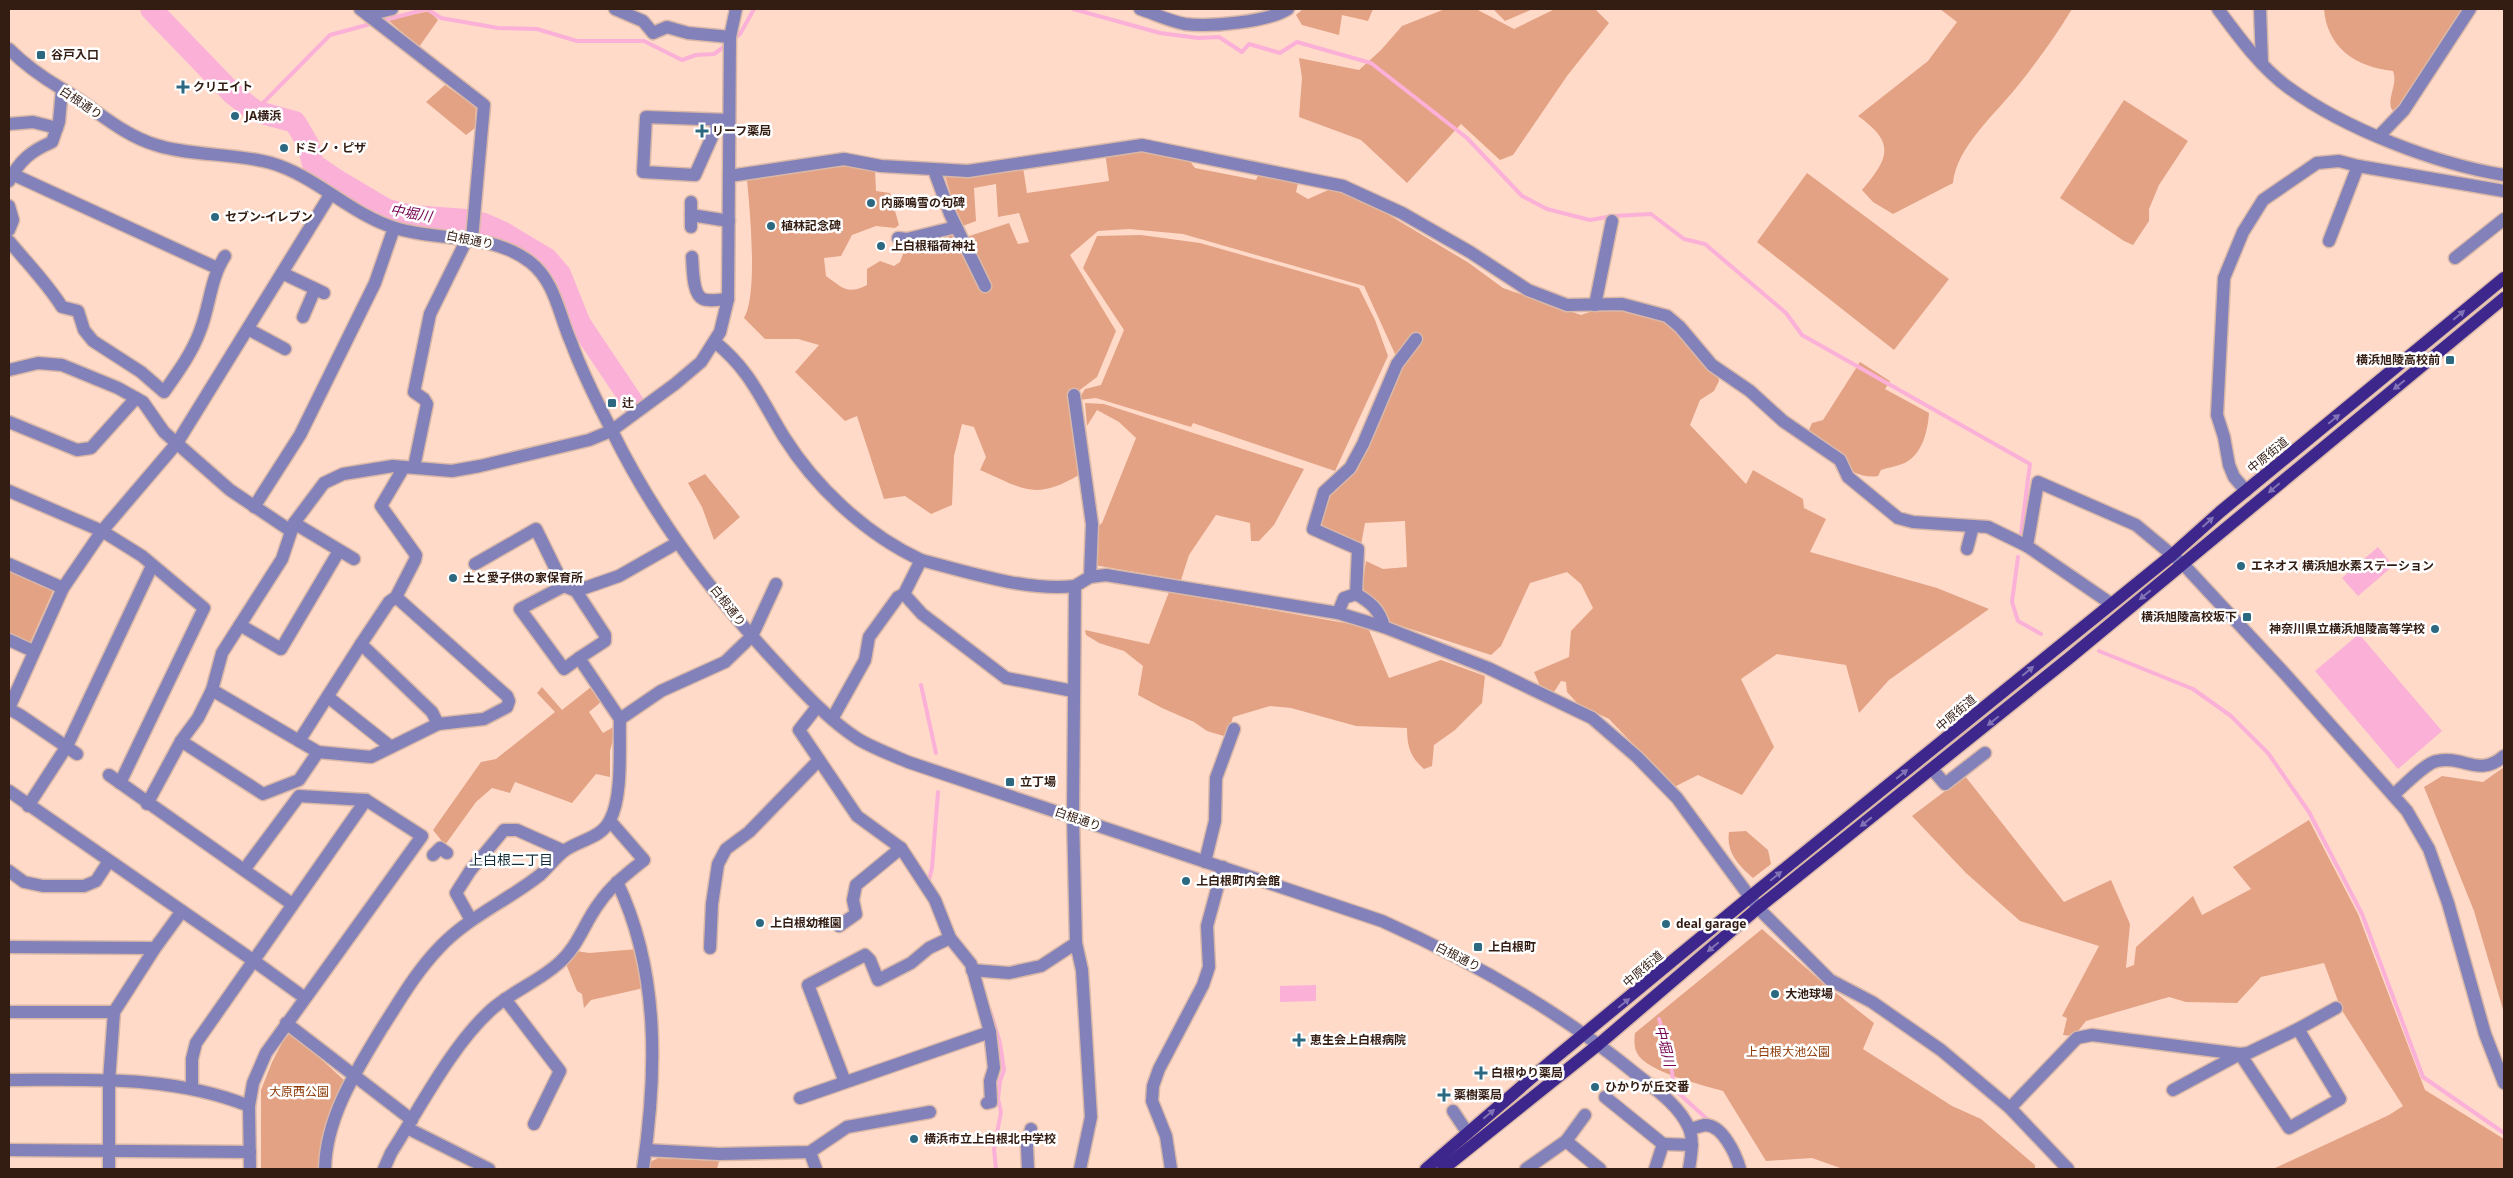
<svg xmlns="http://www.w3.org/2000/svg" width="2513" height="1178" viewBox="0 0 2513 1178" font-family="'Noto Sans','Noto Sans JP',sans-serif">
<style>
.green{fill:#e4a284}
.water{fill:#fbb0d8}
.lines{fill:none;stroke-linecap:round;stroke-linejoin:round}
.stream{stroke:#fbb0d8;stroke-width:4}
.river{stroke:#fbb0d8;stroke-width:22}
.minor-casing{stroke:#dab8a8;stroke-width:15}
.major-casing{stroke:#dab8a8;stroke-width:15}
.minor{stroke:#8381b9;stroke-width:12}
.major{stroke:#3d278d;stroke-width:12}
.oneway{fill:#8173b5}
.poi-dot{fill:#2c6980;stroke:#fff;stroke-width:2}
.labels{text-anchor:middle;stroke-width:5;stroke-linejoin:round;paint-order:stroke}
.poi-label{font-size:12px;font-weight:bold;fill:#331c12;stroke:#fff;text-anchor:start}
.street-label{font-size:12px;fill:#331c12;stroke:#fff}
.park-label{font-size:12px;fill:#8d3b08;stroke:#fff}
.water-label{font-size:14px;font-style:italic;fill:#760653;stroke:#fff}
.neighbourhood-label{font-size:14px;fill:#112e39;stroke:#fff}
</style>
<rect width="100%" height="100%" fill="#ffdac9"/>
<!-- green -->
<g class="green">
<polygon points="1303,9 1373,9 1368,21 1342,15 1339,35 1302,25 1296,15"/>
<polygon points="1445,9 1476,9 1514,29 1555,9 1595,9 1609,23 1567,76 1513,155 1500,160 1461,124 1407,183 1361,140 1299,117 1302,78 1299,58 1359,70 1381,50 1402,26"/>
<polygon points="1493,9 1533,9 1505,21"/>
<path d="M1940,9H2072C2055,37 2037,62 2016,88C1995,114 1956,148 1953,183L1893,214L1873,202L1862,190C1889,158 1896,143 1858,116L1928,61L1957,22Z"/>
<path d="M2324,9H2467L2394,112L2391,108C2388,95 2398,84 2393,71C2356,67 2327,48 2324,9Z"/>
<polygon points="429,11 438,20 419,47 388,20"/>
<polygon points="445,85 476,107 475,128 466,135 426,102"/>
<polygon points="2124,100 2188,141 2159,185 2149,209 2149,221 2133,245 2124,241 2060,198"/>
<path d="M1146,148L1186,156L1195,168L1256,180L1261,169L1299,179L1296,192L1308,199L1335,187L1349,191L1469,263L1503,288L1581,315L1610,305L1656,315L1698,340L1714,361L1719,381L1714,391L1700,400L1690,425L1746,484L1753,470L1803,499L1804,508L1826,519L1810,552L1937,588L1989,609L1889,680L1859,713L1846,665L1777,654L1741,679L1774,747L1742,795L1698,775L1674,787L1609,719L1578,704L1567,692L1566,682L1561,681L1554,692L1540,686L1534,672L1569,657L1571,631L1593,608L1581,584L1567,572L1530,583L1501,646L1491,655L1389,622C1383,606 1377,599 1361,594L1366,561L1383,569L1407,567L1405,521L1365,523L1361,545L1321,526L1328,496L1400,365L1364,286L1183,234L1129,229L1098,231L1070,255L1116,331L1097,377L1068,399L1079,475C1034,501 1024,489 980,470L986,457L974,427L962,424L954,456L952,505L931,514L905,496L884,499L857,416L845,421L795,372L819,345L798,339H765L744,318C758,295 750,210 747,180L767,172L844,161L875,170L876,191L890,193L899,225L895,228L876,226L852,235L841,256L824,258L826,276C843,288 847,295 867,285V269L880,261L894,266L900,262L907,243L953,231L957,240L1009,223L1018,244L1029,242L1019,213L998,217L996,184L974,188L976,221L960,227L944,172L1023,167L1027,193L1109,181L1105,152Z"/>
<polygon points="1807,173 1949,279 1894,350 1757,242"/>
<polygon points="1141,235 1200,243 1359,288 1375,320 1388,356 1335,471 1193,423 1191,427 1096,398 1078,400 1085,389 1101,385 1124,330 1083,268 1097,236"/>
<path d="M1860,362L1890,381L1885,389L1929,413C1928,429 1923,452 1908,461C1901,466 1889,467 1881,470L1878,476C1849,481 1827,450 1808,432L1812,423L1823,420Z"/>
<polygon points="1085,403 1104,404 1304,469 1274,525 1259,541 1251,541 1250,523 1216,515 1189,555 1181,580 1094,565 1095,529 1102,523 1136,438 1119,422 1097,410 1087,426"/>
<polygon points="705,474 740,517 714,540 702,507 688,483"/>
<polygon points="9,570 53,591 30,643 9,633"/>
<path d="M1169,592L1356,625L1369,630L1389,678L1441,660L1485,676L1482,703L1455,730L1434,745L1432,766L1424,769C1410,757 1407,746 1407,728L1356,726L1291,708L1270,706L1233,717L1227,737L1207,731L1194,722L1162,708L1138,695L1143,666L1124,651L1099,643L1086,635L1085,630L1149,644Z"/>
<polygon points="542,687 562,710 591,687 601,702 589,712 603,733 617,725 610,751 610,777 596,774 572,803 515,782 510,793 492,788 476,802 445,845 433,830 481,762 496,759 555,712 537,693"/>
<polygon points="2504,767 2504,1013 2474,911 2424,787 2442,776 2483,782"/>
<polygon points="1965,776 2064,902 2111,880 2130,924 2126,968 2134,965 2136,947 2193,896 2202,915 2251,889 2233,867 2309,820 2358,914 2425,1090 2504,1139 2504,1169 2273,1169 2389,1115 2403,1106 2341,1009 2324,963 2261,977 2237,1003 2186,1002 2169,997 2086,1021 2074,1036 2063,1035 2067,1018 2062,1016 2099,946 2020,921 1966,873 1912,816"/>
<path d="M1746,831L1768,850L1771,864L1753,878C1738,865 1726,852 1729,832Z"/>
<path d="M1762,929L1822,982L1874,1023L1863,1049L1952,1106L1981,1119L2035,1165V1169H1843L1812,1158L1766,1161L1723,1091C1703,1085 1646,1072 1637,1053C1634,1047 1634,1040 1635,1033Z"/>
<polygon points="638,949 644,988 591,1000 584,1008 582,994 577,991 566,964 577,951 589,953"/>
<path d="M289,1030L345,1081C331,1109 318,1137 319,1169H261V1090L272,1062Z"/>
<polygon points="658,1158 719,1161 717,1169 648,1169 650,1162"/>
</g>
<!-- water -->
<g class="water">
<polygon points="2378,547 2393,566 2358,596 2342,578"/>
<polygon points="2359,634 2442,731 2398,769 2315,671"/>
<polygon points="1316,985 1316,1001 1280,1002 1280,986"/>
</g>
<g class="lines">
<!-- stream -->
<g class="stream">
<polyline points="1073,9 1160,33 1198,38 1219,37 1242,52 1249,44 1280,53 1297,42 1371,63 1467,138 1522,196 1547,209 1590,220 1613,216 1651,214 1684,239 1705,244 1786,313 1802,335 2030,464 2021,533"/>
<polyline points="381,21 427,9 441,18 498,28 537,29 577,41 644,41 682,60 696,55 714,54 728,44"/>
<polyline points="733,39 740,34 754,9"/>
<polyline points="255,111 330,35 374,23"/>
<polyline points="2018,557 2012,602 2018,621 2041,634"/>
<polyline points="2099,651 2193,689 2231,716 2268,753 2309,812 2362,914 2423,1077 2504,1133"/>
<polyline points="921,685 936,753"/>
<polyline points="928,884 932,868 938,792"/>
<polyline points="990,1010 1000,1043 1004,1070 1000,1081 998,1099 1001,1112 994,1149 996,1169"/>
<polyline points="1659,1019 1670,1055 1674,1089 1707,1119"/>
</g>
<!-- river -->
<polyline class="river" points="151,9 233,94 255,111 295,122 308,144 313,164 338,181 387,210 412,216 466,220 484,224 502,232 547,259 560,274 580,324 633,403"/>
<!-- minor casing -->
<g class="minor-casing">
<g id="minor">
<polyline points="360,9 484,105 472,239"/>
<polyline points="615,9 643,21 653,33 667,27 688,33 730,37"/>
<path d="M1140,9C1155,14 1169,21 1185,24C1210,27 1268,22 1288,9"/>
<path d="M2218,9C2238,36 2261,68 2289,88C2345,129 2436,164 2504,175"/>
<polyline points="2260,9 2262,63"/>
<polyline points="368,15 392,9"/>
<path d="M9,49C26,66 42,77 62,89C95,108 120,134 156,145C190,156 235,153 271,163C316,176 350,214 395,228C440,242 491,232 530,262C555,281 559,315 571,342C582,372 597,402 612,431C655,519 715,598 782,669C805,694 829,720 858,739C873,748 892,755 908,762L1382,921C1474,962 1558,1010 1636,1074C1655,1089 1679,1105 1689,1128C1694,1140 1691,1157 1689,1169"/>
<polyline points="719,121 695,175 643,172 646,117 729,120"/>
<polyline points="9,124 33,122 57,128"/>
<polyline points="2379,136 2404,110 2470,9"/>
<polyline points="934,170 950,214 985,286"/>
<polyline points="12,174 217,268"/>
<polyline points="729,176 844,159 881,166 968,171 1142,145 1343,186 1402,213 1470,252 1528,290 1567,305 1622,304 1667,316 1680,327 1712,365 1750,391 1783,421 1840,460 1848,477 1898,518 1913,522 1988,527 2027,546"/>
<path d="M9,181C20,160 31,151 52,142L59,122L62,89"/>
<polyline points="691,202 691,227"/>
<polyline points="9,206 13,220 9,230"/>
<polyline points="691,215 729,221"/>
<polyline points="898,238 907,239 956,227"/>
<path d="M9,241C27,263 47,283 62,307L78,311L84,330L93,341L141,372L164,392C178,372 192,353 200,331C210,306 210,279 225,256"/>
<polyline points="2329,241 2358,166 2504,191"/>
<path d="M692,257C693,267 692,294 703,299C710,302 721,299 728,299"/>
<polyline points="2455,258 2504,219"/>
<polyline points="282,273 324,293"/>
<polyline points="1595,305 1612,221"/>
<polyline points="303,317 315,289"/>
<polyline points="248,329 285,349"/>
<path d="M715,342C751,371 761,400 784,437C816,488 867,535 921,560"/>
<polyline points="9,370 38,363 62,365 118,388 143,402 164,432 230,490 291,531"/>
<polyline points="1074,395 1092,524 1090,577"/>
<polyline points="9,422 77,450 91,448 136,398"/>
<polyline points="414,467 427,404 424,399 414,392 430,314 467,239"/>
<polyline points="9,491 102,531 142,556 204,608 120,783"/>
<polyline points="2246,491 2234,477 2229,465 2224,437 2217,415 2224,278 2243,232 2263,200 2317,163 2339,161 2358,166"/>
<polyline points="254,507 300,435 375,283 394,228"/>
<polyline points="294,523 354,559"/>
<polyline points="1967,549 1973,526"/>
<polyline points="9,564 63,588"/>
<polyline points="475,564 536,529 564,586 520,609 564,669 579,658 620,719"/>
<polyline points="564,586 576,591 619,576 677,543"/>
<polyline points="576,591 605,635 605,641 579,658"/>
<path d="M1356,594C1370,602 1380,610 1384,627"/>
<polyline points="396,597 507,696 509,701 507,707 484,719 438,724"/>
<polyline points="2110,603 2027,546 2038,482 2136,525 2183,564 2286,675 2407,811 2429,849 2448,903 2485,1034 2504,1083"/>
<polyline points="1338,613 1344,598 1356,594 1358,549 1313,529 1324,492 1350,468 1363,444 1397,364 1416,339"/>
<polyline points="240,625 281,649 339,551"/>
<polyline points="9,640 33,651"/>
<polyline points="212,690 318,752 371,757 438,724 432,712 361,644"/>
<path d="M1073,691L1006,678L922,614L904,594L921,560C967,572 1029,592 1075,586"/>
<polyline points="328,697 391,747"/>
<polyline points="817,707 799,730 857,816 901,848 935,900 950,938 971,964 990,1032 994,1068 990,1081 991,1102 987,1103"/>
<polyline points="9,708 63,588 102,531 177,443 330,195"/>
<polyline points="9,709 20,715 77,754"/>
<polyline points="832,719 865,660 869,637 898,597 904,594"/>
<polyline points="181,741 263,794 299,780 318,752"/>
<polyline points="299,741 361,644 389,602 396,597 415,560 416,555 381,506 404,467 452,471 480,466 589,440 611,431 675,384 701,362 720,332 728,299 730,37 736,9"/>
<polyline points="1932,769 1945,784 1985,753"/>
<polyline points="109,775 292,904"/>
<polyline points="9,791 254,961 305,998"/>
<path d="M2393,795C2403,787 2425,763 2437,761C2463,755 2479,778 2504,756"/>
<polyline points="147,804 181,741 198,718 212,690 222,653 282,559 294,523 324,483 343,474 393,466 404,467"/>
<polyline points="28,806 67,746 152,566"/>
<polyline points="433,855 440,848 447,853"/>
<polyline points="1205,862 1215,821 1216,778 1234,729"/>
<polyline points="244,870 299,796 366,800 422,836 266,1053 253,1083 249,1106 250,1169"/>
<polyline points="9,871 24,882 43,886 84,886 96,881 109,861"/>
<path d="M617,882C660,971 657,1074 643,1169"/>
<polyline points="471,920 456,893 470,871 504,830 517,830 564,851"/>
<polyline points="839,926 856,914 853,900 856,885 901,848"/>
<polyline points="9,947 155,948"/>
<polyline points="710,948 712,904 718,864 726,849 749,832 819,760"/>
<polyline points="972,970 1009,973 1041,966 1076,943"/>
<polyline points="505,999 560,1071 534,1124"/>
<polyline points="9,1012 114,1012"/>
<polyline points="286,1023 412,1120"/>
<polyline points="2298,1029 2336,1008"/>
<path d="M9,1080C90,1080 172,1075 249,1106"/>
<polyline points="845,1082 808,985 865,955 870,960 878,980 911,963 929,948 950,938"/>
<polyline points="192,1089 192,1059 196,1043 366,800"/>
<polyline points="1605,1097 1663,1144 1655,1169"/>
<polyline points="800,1098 990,1032"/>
<polyline points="2010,1108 2077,1038 2092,1035 2240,1054 2289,1128 2340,1099 2298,1029 2248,1053 2240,1054 2173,1090"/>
<polyline points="1453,1111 1467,1132"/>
<polyline points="407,1128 489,1169"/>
<path d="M1690,1129C1695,1128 1700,1126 1705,1125C1723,1125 1736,1155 1740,1169"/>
<polyline points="1566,1141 1600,1169"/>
<polyline points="1663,1144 1692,1145"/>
<polyline points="9,1150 250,1152"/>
<polyline points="646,1150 719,1154 810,1152 847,1127 930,1112"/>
<polyline points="810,1152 816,1169"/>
<polyline points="109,1169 109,1081 114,1012 155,948 182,911"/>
<path d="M325,1169C326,1117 356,1071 382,1028C400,1000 416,972 439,948C468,917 507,901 540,875C548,868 555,858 564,851C579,840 602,838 610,820C623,796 619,747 620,719L661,691L725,662L752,636L776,584"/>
<path d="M384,1169L391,1153C420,1108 452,1045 491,1010C512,991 540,981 560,962C579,945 585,921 600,902C612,885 628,873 644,860L610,821"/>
<polyline points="1028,1169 1027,1146 1031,1129"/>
<polyline points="1080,1169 1091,1117 1082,970 1076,943 1073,817 1075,586 1090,577 1106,575 1338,613 1384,627 1488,668 1592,718 1637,757 1677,798 1758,908 1830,980 1872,1002 1941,1050 2010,1108 2068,1169"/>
<polyline points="1171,1169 1166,1136 1152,1101 1153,1086 1159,1069 1203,985 1209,967 1207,926 1223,867"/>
<polyline points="1526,1169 1566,1141 1585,1115"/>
</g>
</g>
<!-- major casing -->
<g class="major-casing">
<g id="major">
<polyline points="1426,1169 1550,1062 1751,896 2172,555 2220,512 2504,278"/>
<polyline points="1443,1169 1599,1044 1758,908 2068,659 2504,298"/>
</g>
</g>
<!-- minor -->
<use href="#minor" class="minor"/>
<!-- major -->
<use href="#major" class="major"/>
</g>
<!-- one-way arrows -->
<defs><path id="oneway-solid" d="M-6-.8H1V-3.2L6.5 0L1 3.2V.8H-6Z" transform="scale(1.25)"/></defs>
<g class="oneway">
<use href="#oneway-solid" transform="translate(2459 315) rotate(-40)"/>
<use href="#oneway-solid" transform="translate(2399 385) rotate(141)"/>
<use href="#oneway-solid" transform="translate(2334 419) rotate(-39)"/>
<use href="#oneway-solid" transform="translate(2274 488) rotate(140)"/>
<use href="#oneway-solid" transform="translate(2208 522) rotate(-42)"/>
<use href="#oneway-solid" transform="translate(2145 595) rotate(140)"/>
<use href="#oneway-solid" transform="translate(2028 671) rotate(-40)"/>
<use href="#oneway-solid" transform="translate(1993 721) rotate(141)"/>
<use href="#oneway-solid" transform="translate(1902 774) rotate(-39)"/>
<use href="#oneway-solid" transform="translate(1866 822) rotate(141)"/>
<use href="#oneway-solid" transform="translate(1776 876) rotate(-39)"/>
<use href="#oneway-solid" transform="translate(1713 947) rotate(140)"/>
<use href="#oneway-solid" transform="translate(1624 1003) rotate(-39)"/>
<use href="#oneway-solid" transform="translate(1489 1114) rotate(-40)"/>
</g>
<!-- markers -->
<g class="poi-dot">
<rect x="36" y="50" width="10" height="10" rx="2.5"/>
<path d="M180.5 79.5h5v5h5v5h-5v5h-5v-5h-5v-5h5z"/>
<circle cx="235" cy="116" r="5"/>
<path d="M699.5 123.5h5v5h5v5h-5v5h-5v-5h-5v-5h5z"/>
<circle cx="284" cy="148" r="5"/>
<circle cx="871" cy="203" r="5"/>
<circle cx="215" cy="217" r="5"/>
<circle cx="771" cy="226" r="5"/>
<circle cx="881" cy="246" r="5"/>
<rect x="2445" y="355" width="10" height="10" rx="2.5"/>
<rect x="607" y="398" width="10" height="10" rx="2.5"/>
<circle cx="2241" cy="566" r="5"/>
<circle cx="453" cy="578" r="5"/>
<rect x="2242" y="612" width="10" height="10" rx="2.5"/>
<circle cx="2435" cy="629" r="5"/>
<rect x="1005" y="777" width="10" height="10" rx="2.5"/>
<circle cx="1186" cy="881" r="5"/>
<circle cx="760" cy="923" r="5"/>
<circle cx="1666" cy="924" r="5"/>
<rect x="1473" y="942" width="10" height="10" rx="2.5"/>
<circle cx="1775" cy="994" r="5"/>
<path d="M1296.5 1032.5h5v5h5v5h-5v5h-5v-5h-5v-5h5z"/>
<path d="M1478.5 1065.5h5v5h5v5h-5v5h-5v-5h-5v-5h5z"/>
<circle cx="1595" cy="1087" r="5"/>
<path d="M1441.5 1087.5h5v5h5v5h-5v5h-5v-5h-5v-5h5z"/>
<circle cx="914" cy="1139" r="5"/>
</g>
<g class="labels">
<!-- poi labels -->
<g class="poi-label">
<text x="51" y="59">谷戸入口</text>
<text x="193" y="91">クリエイト</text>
<text x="245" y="120">JA横浜</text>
<text x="712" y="135">リーフ薬局</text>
<text x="294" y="152">ドミノ・ピザ</text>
<text x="881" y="207">内藤鳴雪の句碑</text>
<text x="225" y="221">セブン-イレブン</text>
<text x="781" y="230">植林記念碑</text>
<text x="891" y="250">上白根稲荷神社</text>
<text x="2440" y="364" text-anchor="end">横浜旭陵高校前</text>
<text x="622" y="407">辻</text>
<text x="2251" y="570">エネオス 横浜旭水素ステーション</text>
<text x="463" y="582">土と愛子供の家保育所</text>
<text x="2237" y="621" text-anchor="end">横浜旭陵高校坂下</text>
<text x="2425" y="633" text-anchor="end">神奈川県立横浜旭陵高等学校</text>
<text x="1020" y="786">立丁場</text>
<text x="1196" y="885">上白根町内会館</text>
<text x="770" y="927">上白根幼稚園</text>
<text x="1676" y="928">deal garage</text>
<text x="1488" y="951">上白根町</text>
<text x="1785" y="998">大池球場</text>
<text x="1310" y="1044">恵生会上白根病院</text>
<text x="1491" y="1077">白根ゆり薬局</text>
<text x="1605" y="1091">ひかりが丘交番</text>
<text x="1454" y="1099">薬樹薬局</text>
<text x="924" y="1143">横浜市立上白根北中学校</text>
</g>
<!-- street labels -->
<g class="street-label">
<text transform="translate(81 103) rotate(34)" y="4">白根通り</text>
<text transform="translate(470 240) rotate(11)" y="4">白根通り</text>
<text transform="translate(2268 455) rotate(-39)" y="4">中原街道</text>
<text transform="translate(728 606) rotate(52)" y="4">白根通り</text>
<text transform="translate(1956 713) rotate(-40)" y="4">中原街道</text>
<text transform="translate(1078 819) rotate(19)" y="4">白根通り</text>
<text transform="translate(1458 957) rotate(27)" y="4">白根通り</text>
<text transform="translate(1643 969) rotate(-40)" y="4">中原街道</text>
</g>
<!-- park labels -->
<g class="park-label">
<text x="1788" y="1056">上白根大池公園</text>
<text x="299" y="1096">大原西公園</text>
</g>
<!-- water labels -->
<g class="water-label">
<text transform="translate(411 213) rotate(10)" y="5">中堀川</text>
<text transform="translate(1665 1046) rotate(76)" y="5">中堀川</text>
</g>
<!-- neighbourhood labels -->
<g class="neighbourhood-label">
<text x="511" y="865">上白根二丁目</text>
</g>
</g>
<!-- border -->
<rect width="2513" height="1178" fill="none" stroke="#331c12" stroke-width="20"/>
</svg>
